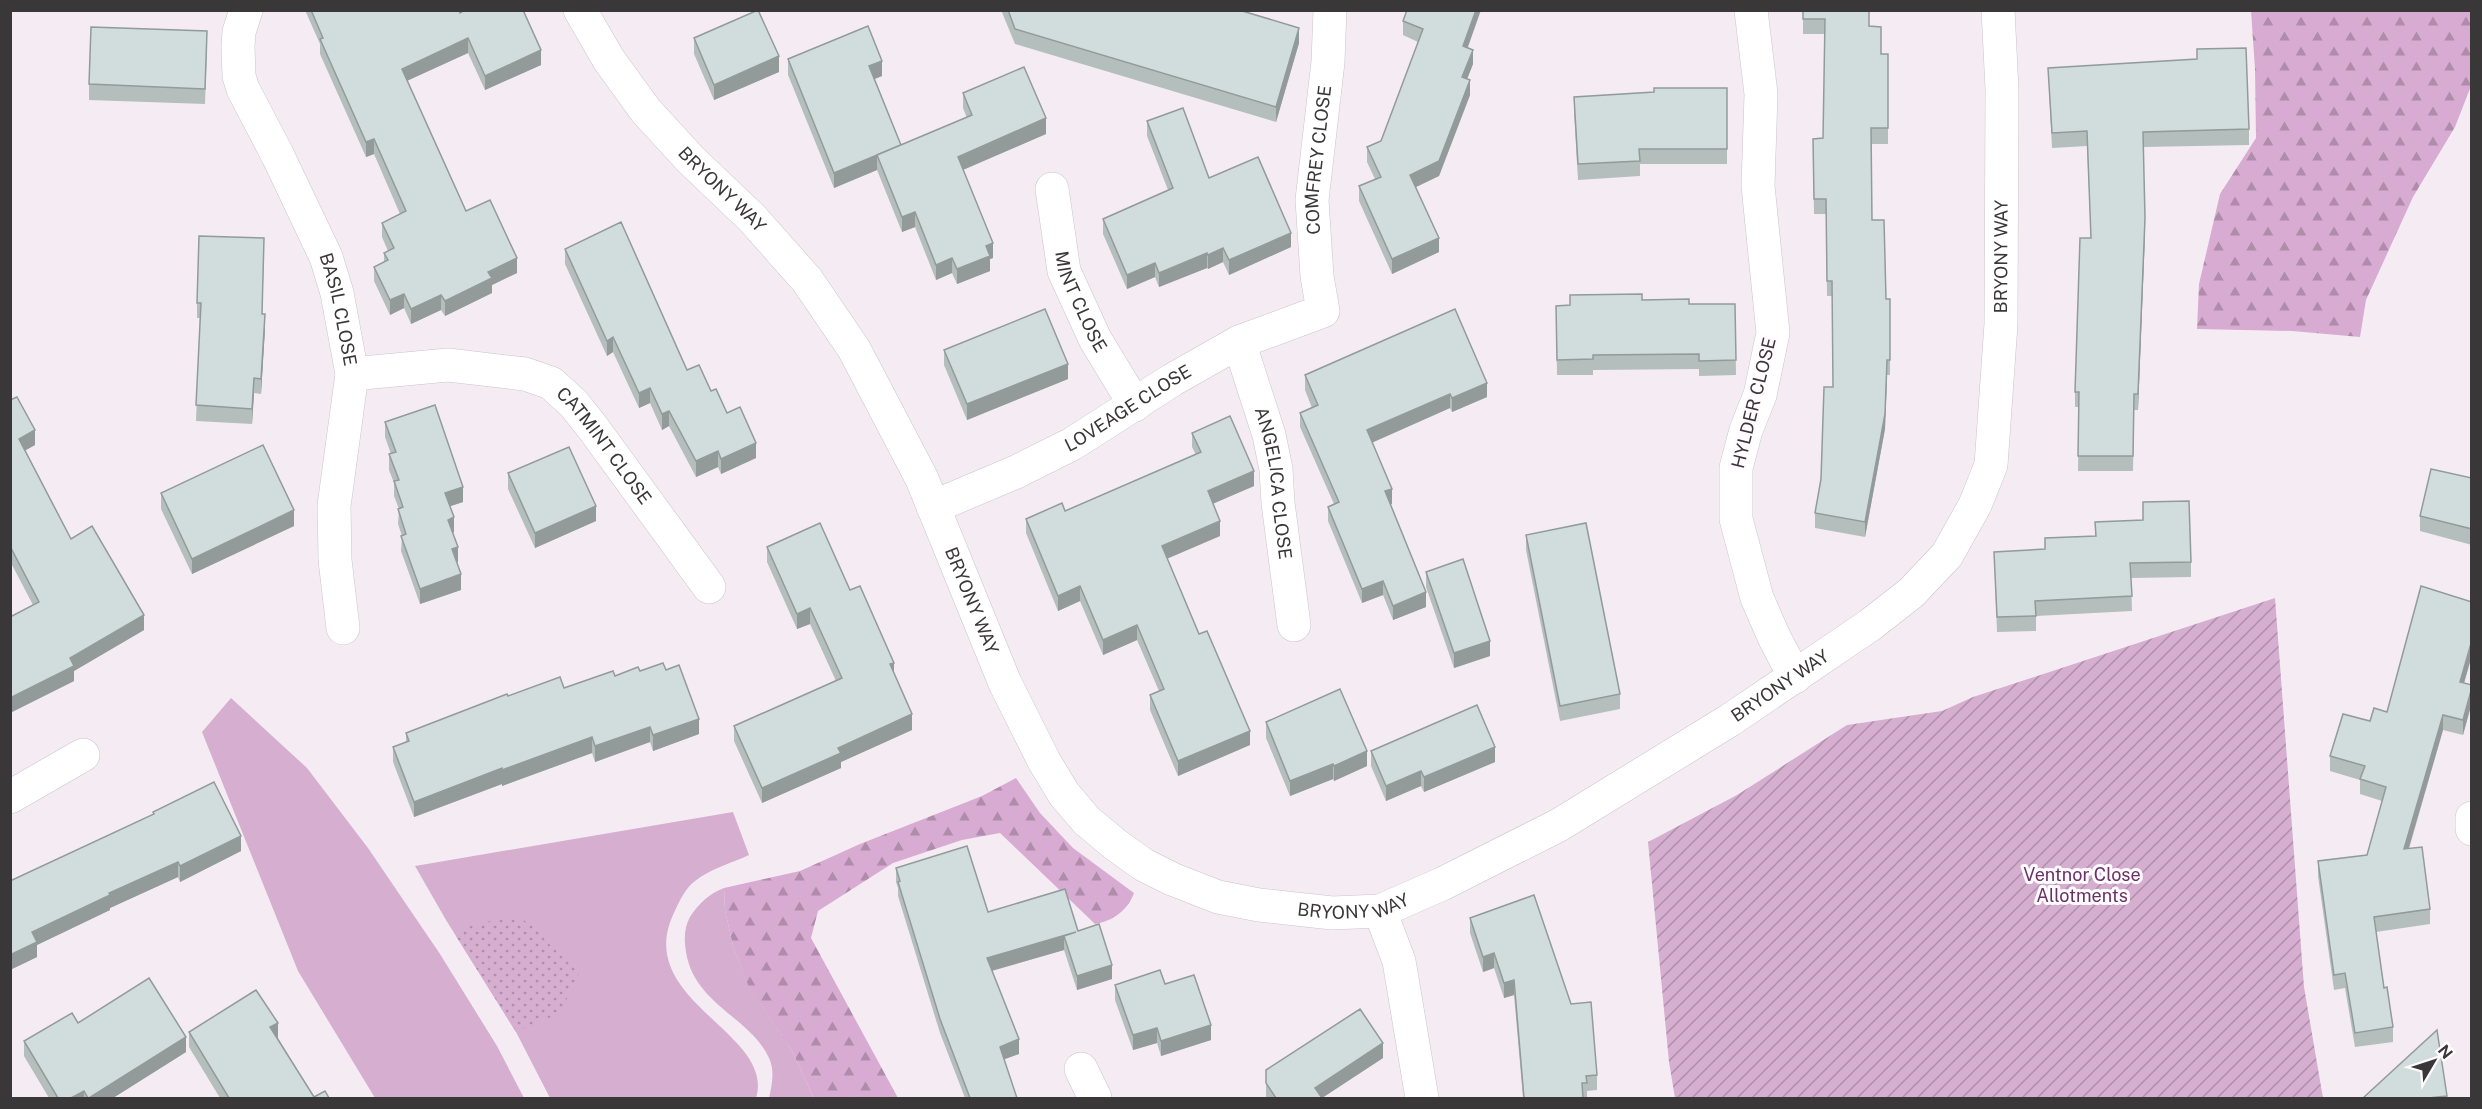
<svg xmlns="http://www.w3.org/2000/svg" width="2482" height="1109" viewBox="0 0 2482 1109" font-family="'Public Sans',sans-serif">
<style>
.grass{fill:#d5aed0}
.forest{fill:url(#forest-firs)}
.park{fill:url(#park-dots)}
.garden{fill:url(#garden-furrows)}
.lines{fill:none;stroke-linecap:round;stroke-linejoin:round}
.street-casing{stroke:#cbc3ca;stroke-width:34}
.street{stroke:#fff;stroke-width:33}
.wall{fill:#b4bebd}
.shaded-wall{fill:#929b9a}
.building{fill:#d1dddc;stroke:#929b9a;stroke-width:1.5}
.labels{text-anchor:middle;stroke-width:6;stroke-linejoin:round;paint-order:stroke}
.street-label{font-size:18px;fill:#3a3739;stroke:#fffbfe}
.park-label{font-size:18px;fill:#693264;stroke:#fffbfe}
</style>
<defs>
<pattern id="forest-firs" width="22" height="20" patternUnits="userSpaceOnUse" patternTransform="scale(1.5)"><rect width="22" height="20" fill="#d8abd2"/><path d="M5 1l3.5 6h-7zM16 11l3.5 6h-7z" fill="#b08cab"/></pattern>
<pattern id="park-dots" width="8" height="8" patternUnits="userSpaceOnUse" patternTransform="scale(1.5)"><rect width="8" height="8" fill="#d5aed0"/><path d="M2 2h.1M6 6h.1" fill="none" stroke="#ae8eaa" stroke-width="1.8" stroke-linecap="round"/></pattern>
<pattern id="garden-furrows" width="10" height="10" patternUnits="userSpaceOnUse" patternTransform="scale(1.5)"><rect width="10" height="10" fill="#d5aed0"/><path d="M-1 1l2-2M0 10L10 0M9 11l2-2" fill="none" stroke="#ae8eaa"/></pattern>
</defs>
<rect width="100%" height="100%" fill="#f5ecf3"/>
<!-- grass -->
<g class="grass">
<polygon points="231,698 307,768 368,848 440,954 497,1046 524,1098 375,1098 298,971 202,732"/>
<path d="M733,812L749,855C732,863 710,869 695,881C685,888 678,904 673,915C634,1001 776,1033 756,1098H550L516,1032L446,920L415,866Z"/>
<path d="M724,888L725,910L733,946L748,984L791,1049L814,1098H769C772,1085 775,1071 769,1058C750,1017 694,1004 686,952C684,939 684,928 690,917C698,904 710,893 724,888Z"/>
</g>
<!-- forest -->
<g class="forest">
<polygon points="2251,11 2471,11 2471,86 2455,127 2413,197 2366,300 2360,337 2292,331 2197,329 2199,284 2220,194 2256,138 2255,69"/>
<path d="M1016,778L1040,813L1073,848L1134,893C1128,910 1113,921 1095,924L1000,833L962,840L893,863L818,911L811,938L898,1098H814L791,1049L748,985L733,946L725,910L724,888L800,871L860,844L982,796Z"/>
</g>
<!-- park -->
<path class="park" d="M522,919L536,929L548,943L579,973L560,1013L516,1032L456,936C471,920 500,920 522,919Z"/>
<!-- garden -->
<polygon class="garden" points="2275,598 2304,987 2323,1098 1675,1098 1669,1062 1648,842 1737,795 1847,725 1942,711 1973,697"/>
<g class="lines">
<!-- street casing -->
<g class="street-casing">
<g id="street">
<path id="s1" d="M246,10L239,32L238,46L239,76L243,89L278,156L326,257L337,293L352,374L334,506L335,560L343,628"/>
<path id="s2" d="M580,10L609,60L646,111L691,160L752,218L807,280L854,349L922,479L1005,683L1044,761L1064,794L1087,821L1116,845L1144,865L1172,879L1218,897L1259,905L1332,913L1380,911L1442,884L1559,825L1730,720L1870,625L1911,593L1947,555L1975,505L1991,465L2001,324L2002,89L1998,10"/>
<polyline points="1751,10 1761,94 1758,186 1773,333 1760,395 1746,430 1736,468 1736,519 1757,598 1774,637 1795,677"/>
<path id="s3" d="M1052,189L1064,271L1095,339L1135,405"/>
<path id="s4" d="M1239,342L1269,435L1276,469L1278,503L1294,625"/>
<path id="s5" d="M352,374L448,365L525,374L551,383L574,404L593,428L709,587"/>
<path id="s6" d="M933,507L1016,472L1072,444L1172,380L1239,342L1323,311L1317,276L1312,200L1328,62L1330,10"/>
<polyline points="10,797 83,755"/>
<polyline points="2472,818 2472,829"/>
<polyline points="1380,911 1399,961 1422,1098"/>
<polyline points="1081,1069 1095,1098"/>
</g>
</g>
<!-- street -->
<use href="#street" class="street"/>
</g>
<!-- wall -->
<g class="wall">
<polygon points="305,10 459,10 460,13 541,65 485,90 468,53 407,81 466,211 517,273 492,285 492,293 445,316 441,310 411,324 404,308 390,315 374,281 374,267 384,262 384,253 388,251 382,237 382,223 400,214 374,154 366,157 320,54 320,44"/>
<polygon points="1001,10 1239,10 1299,43 1276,122 1015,44"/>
<polygon points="1803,10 1869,26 1881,54 1888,54 1888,144 1871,144 1872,220 1886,299 1890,299 1890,375 1887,375 1885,429 1865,537 1815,528 1815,513 1821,479 1833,387 1832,296 1827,296 1826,214 1814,214 1813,139 1823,138 1825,34 1803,34"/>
<polygon points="1403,21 1468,48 1473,64 1467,79 1470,95 1439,176 1415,187 1439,252 1392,274 1359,201 1359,186 1375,179 1367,162 1367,147 1381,141 1418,42 1403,35"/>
<polygon points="694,38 779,72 714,100 694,54"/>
<polygon points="207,47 205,104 89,100 89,84"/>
<polygon points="788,59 882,76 875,79 901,145 967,118 963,108 963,93 1046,134 963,170 993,258 990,259 990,271 957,284 952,273 936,280 915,227 902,232 877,170 834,188 788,75"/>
<polygon points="2048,68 2249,129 2249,145 2143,147 2145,233 2138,410 2134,410 2133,471 2078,471 2079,407 2075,407 2075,392 2091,238 2087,146 2052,148"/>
<polygon points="1727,88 1727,164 1640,164 1640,176 1578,180 1574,112 1574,97"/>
<polygon points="1147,121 1209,178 1291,247 1229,275 1223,262 1208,269 1207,268 1159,287 1155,277 1127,289 1103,234 1103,219 1168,190 1147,136"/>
<polygon points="565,249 687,370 711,391 727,413 756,458 721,474 718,467 696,477 669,426 662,430 650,403 639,408 613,352 607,356 565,264"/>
<polygon points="264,253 262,314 265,329 261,394 254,393 252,424 196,421 200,318 197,318 197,303"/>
<polygon points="1642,300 1689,304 1735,304 1736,375 1699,376 1699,369 1593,370 1593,375 1557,375 1556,306 1570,305"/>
<polygon points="944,350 1068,379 967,420 944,365"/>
<polygon points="1305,375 1487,397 1452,412 1450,408 1372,442 1392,504 1390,504 1426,607 1393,620 1383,595 1362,603 1328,521 1328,507 1334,504 1300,427 1300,413 1312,408 1305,390"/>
<polygon points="10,400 35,445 25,450 71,539 144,630 74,671 74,681 10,713 10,617 33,605 10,561"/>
<polygon points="385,422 463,502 450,506 454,532 453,533 461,590 420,604 401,551 402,536 398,524 399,509 394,496 394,483 389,470 389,454 391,454 385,437"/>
<polygon points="1192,433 1254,486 1213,503 1220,536 1167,558 1199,634 1250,745 1178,776 1150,710 1150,695 1159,691 1137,640 1103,655 1080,601 1058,611 1026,533 1026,519 1065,511 1196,455 1192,447"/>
<polygon points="508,473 596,521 535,548 508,489"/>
<polygon points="2472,478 2472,545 2420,531 2420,516"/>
<polygon points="161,493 294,526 192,574 161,509"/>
<polygon points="2095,522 2191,562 2191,577 2131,578 2132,611 2036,616 2036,631 1997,632 1994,552 2045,549 2045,538 2095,536"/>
<polygon points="1526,535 1620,694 1620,709 1560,721 1526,550"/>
<polygon points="767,547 850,590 894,674 912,730 841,762 841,768 762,803 734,741 734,726 836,681 810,624 797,629 767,562"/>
<polygon points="1426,572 1490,656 1454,668 1426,587"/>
<polygon points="2472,602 2472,655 2464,683 2472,685 2472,702 2463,735 2443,730 2409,849 2430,909 2430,924 2376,932 2384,988 2393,1027 2393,1042 2355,1047 2345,988 2334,990 2318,876 2318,861 2367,855 2382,801 2360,794 2360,780 2330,771 2330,756 2387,712"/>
<polygon points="666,670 699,734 653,751 650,742 595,762 592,753 502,786 502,784 414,817 393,762 393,747 406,742 406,733 508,696 564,688 615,676 640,671"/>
<polygon points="1266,722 1367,766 1334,781 1333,779 1290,796 1266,738"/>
<polygon points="1371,751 1495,762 1424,792 1421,786 1386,801 1371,766"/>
<polygon points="153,812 241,851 180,882 178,877 110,908 110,910 37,945 37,957 10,970 153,814"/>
<polygon points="896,868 988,912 1078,931 1112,979 1077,990 1064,950 992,971 1019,1054 1004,1059 1017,1098 965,1098 940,1033 898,896 898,888 896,882"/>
<polygon points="1470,918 1571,1004 1597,1075 1597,1090 1587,1091 1587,1098 1523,1098 1514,995 1504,998 1494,968 1483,972 1470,933"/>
<polygon points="1165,984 1211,1040 1161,1056 1157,1043 1133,1050 1115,1000 1115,985"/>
<polygon points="78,1023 186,1052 113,1098 49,1098 24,1056 24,1041"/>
<polygon points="189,1032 278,1038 314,1097 329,1098 220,1098 189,1047"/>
<polygon points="1383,1058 1322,1098 1266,1098 1266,1070"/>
<polygon points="2447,1096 2447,1098 2363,1098"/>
</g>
<!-- shaded-wall -->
<g class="shaded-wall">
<polygon points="1476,10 1481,10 1463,61 1463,46"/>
<polygon points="1299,28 1299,43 1276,122 1276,107"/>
<polygon points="468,38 468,53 402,83 402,69"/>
<polygon points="541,50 541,65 485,90 485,76"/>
<polygon points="1473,50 1473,64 1462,92 1462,77"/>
<polygon points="779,56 779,72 714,100 714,85"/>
<polygon points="882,61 882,76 869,81 869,66"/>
<polygon points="1470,80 1470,95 1439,176 1410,190 1410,175"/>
<polygon points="1046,118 1046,134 958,172 958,157"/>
<polygon points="374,139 374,154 366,157 366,142"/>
<polygon points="901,145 877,155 877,170 834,188 834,173"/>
<polygon points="915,212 915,227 902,232 902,217"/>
<polygon points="2145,218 2145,233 2138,410 2138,394"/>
<polygon points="1291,233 1291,247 1229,275 1229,260"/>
<polygon points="1439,238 1439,252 1392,274 1392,259"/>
<polygon points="993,243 993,258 990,259 990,271 957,284 957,269 986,246"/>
<polygon points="1223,248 1223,262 1208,269 1208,255"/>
<polygon points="1207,253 1207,268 1159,287 1159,273"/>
<polygon points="517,258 517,273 492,285 492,293 445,316 445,301 488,272"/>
<polygon points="952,258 952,273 936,280 936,265"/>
<polygon points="1155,263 1155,277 1127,289 1127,275"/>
<polygon points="404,294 404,308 390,315 390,300"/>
<polygon points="441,295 441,310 411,324 411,309"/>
<polygon points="265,314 265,329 261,394 261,379"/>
<polygon points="613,337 613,352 607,356 607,341"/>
<polygon points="1068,364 1068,379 967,420 967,404"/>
<polygon points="1887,375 1885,429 1865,537 1865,522"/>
<polygon points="254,378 254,393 252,424 252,409"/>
<polygon points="1487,383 1487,397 1452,412 1452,398"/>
<polygon points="650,388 650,403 639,408 639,393"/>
<polygon points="1450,394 1450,408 1367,445 1367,430"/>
<polygon points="669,411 669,426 662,430 662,414"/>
<polygon points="35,430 35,445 19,454 19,439"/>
<polygon points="756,443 756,458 721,474 721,459"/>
<polygon points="718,451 718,467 696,477 696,461"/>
<polygon points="1254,471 1254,486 1208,506 1208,491"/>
<polygon points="463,487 463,502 445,508 445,493"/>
<polygon points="1392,489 1392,504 1385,506 1385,491"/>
<polygon points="596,506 596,521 535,548 535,533"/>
<polygon points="294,510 294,526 192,574 192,559"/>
<polygon points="454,517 454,532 448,535 448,520"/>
<polygon points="1220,521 1220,536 1162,561 1162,546"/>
<polygon points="458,547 458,562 452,565 452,549"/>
<polygon points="461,574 461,590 420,604 420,589"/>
<polygon points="1383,581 1383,595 1362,603 1362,589"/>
<polygon points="1080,586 1080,601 1058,611 1058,596"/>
<polygon points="1426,592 1426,607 1393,620 1393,606"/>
<polygon points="810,608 810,624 797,629 797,614"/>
<polygon points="144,615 144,630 74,671 74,681 10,713 10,698 70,658"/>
<polygon points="1137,625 1137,640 1103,655 1103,640"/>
<polygon points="2472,640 2472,655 2460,697 2460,682"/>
<polygon points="1490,641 1490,656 1454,668 1454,653"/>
<polygon points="894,663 894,678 890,664"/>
<polygon points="2472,687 2472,702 2463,735 2463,720"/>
<polygon points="912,714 912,730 841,762 841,768 762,803 762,788 838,748"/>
<polygon points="2443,715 2443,730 2404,864 2404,849"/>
<polygon points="699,719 699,734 653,751 653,735"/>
<polygon points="650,727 650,742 595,762 595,746"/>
<polygon points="1250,731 1250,745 1178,776 1178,761"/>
<polygon points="592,737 592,753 502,786 502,770"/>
<polygon points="1495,747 1495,762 1424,792 1424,777"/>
<polygon points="1367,751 1367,766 1334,781 1334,766"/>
<polygon points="1333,764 1333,779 1290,796 1290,781"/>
<polygon points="502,768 502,784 414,817 414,802"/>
<polygon points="1421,771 1421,786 1386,801 1386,786"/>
<polygon points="241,836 241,851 180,882 180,866"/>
<polygon points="178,862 178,877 110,908 110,910 37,945 37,957 10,970 10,955 32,932 109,893"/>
<polygon points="1076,932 1064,936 1064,950 987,972 987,958"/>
<polygon points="1494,953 1494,968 1483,972 1483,957"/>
<polygon points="1112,965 1112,979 1077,990 1077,976"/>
<polygon points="1514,980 1514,995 1504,998 1504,983"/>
<polygon points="278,1023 278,1038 270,1042 270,1027"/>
<polygon points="1211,1025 1211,1040 1161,1056 1161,1041"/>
<polygon points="1157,1028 1157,1043 1133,1050 1133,1035"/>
<polygon points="186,1037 186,1052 113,1098 89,1098"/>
<polygon points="1019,1039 1019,1054 1000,1061 1000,1047"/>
<polygon points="1383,1043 1383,1058 1322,1098 1315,1088"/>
<polygon points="84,1091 84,1098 71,1098"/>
</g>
<!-- building -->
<g class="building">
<polygon points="311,10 459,10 460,13 465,10 523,10 541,50 485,76 468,38 402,69 466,211 490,200 517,258 488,272 492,278 445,301 441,295 411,309 404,294 390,300 374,267 388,260 384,253 394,248 382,223 406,211 374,139 366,142 320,39 323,38"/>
<polygon points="758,10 779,56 714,85 694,38"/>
<polygon points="1008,10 1239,10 1299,28 1276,107 1015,29"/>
<polygon points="1407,10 1476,10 1463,46 1473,50 1462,77 1470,80 1439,161 1410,175 1439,238 1392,259 1359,186 1381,177 1367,147 1381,141 1423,29 1403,21"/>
<polygon points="1803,10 1869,10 1869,26 1881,27 1881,54 1888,54 1888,128 1871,128 1872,220 1884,220 1886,299 1890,299 1890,360 1887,360 1885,414 1865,522 1815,513 1821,479 1824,387 1833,387 1832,281 1827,281 1826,199 1814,199 1813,139 1823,138 1825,19 1803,19"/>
<polygon points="868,26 882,61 869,66 901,145 834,173 788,59"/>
<polygon points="91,27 207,31 205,89 89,84"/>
<polygon points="2246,48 2249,129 2143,132 2145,218 2138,394 2134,394 2133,456 2078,456 2079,392 2075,392 2080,238 2091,238 2087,131 2052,133 2048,68 2197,59 2197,49"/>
<polygon points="1024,67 1046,118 958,157 993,243 986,246 990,256 957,269 952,258 936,265 915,212 902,217 877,155 972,115 963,93"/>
<polygon points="1654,88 1727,88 1727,149 1639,149 1640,161 1578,164 1574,97 1654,92"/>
<polygon points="1183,108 1209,178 1258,157 1291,233 1229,260 1223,248 1208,255 1207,253 1159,273 1155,263 1127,275 1103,219 1173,188 1147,121"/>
<polygon points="621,222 687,370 699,365 711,391 716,389 727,413 740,407 756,443 721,459 718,451 696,461 669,411 662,414 650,388 639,393 613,337 607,341 565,249"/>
<polygon points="199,236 264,238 262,314 265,314 261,379 254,378 252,409 196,405 201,303 197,303"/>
<polygon points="1642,294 1642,300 1689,299 1689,304 1735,304 1736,360 1699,361 1699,354 1593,355 1593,359 1557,360 1556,306 1570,305 1570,295"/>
<polygon points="1045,309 1068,364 967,404 944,350"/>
<polygon points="1455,309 1487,383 1452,398 1450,394 1367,430 1392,489 1385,491 1426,592 1393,606 1383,581 1362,589 1328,507 1339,502 1300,413 1318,405 1305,375"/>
<polygon points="17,397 35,430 19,439 71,539 92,526 144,615 70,658 74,666 10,698 10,617 39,602 10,546 10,400"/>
<polygon points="435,405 463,487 445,493 454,517 448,520 458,547 452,549 461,574 420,589 401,536 406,534 398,509 403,507 394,481 399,480 389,454 396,452 385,422"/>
<polygon points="1230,416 1254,471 1208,491 1220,521 1162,546 1199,634 1207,631 1250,731 1178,761 1150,695 1164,689 1137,625 1103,640 1080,586 1058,596 1026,519 1062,503 1065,511 1201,452 1192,433"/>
<polygon points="263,445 294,510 192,559 161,493"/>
<polygon points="569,447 596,506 535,533 508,473"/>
<polygon points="2431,469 2472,478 2472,529 2420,516"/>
<polygon points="2189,501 2191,562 2130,563 2132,596 2035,601 2036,616 1997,617 1994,552 2045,549 2045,538 2096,536 2095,522 2143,520 2143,502"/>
<polygon points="820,523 850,590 860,586 894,663 890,664 912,714 838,748 841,753 762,788 734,726 842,678 810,608 797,614 767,547"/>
<polygon points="1586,523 1620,694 1560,706 1526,535"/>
<polygon points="1463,559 1490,641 1454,653 1426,572"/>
<polygon points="2421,586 2472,602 2472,640 2460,682 2472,685 2472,687 2463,720 2443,715 2404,849 2422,847 2430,909 2374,917 2384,988 2387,987 2393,1027 2355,1033 2345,973 2334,975 2318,861 2367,855 2386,787 2360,779 2365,766 2330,756 2343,714 2370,721 2374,708 2387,712"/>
<polygon points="663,663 666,670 679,665 699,719 653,735 650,727 595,746 592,737 502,770 502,768 414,802 393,747 409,741 406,733 507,694 508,696 560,677 564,688 613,671 615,676 638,667 640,671"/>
<polygon points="1340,689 1367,751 1334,766 1333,764 1290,781 1266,722"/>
<polygon points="1477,705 1495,747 1424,777 1421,771 1386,786 1371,751"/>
<polygon points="214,782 241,836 180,866 178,862 109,893 110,895 32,932 37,942 10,955 10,881 154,814 153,812"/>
<polygon points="967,846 988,912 1065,889 1078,931 1099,924 1112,965 1077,976 1064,936 1076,932 987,958 1019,1039 1000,1047 1017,1098 970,1098 940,1019 898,882 900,881 896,868"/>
<polygon points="1534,895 1571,1004 1591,1002 1597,1075 1586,1076 1587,1083 1582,1083 1583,1098 1524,1098 1514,980 1504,983 1494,953 1483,957 1470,918"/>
<polygon points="1160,970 1165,984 1194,975 1211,1025 1161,1041 1157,1028 1133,1035 1115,985"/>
<polygon points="149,978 186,1037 89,1098 88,1098 84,1091 71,1098 58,1098 24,1041 72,1013 78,1023"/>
<polygon points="256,990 278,1023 270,1027 314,1097 325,1091 329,1098 229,1098 189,1032"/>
<polygon points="1360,1009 1383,1043 1315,1088 1322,1098 1276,1098 1266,1083 1266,1070"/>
<polygon points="2437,1030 2447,1096 2428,1098 2363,1098"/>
</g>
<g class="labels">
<!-- street labels -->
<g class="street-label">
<text dy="6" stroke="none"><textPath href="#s6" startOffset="590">COMFREY CLOSE</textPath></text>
<text dy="6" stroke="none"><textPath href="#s2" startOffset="230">BRYONY WAY</textPath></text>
<text dy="6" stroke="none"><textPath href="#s2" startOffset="2264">BRYONY WAY</textPath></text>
<text dy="6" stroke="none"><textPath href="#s3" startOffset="117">MINT CLOSE</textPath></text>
<text dy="6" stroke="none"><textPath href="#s1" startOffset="322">BASIL CLOSE</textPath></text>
<text transform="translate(1754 403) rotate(-76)" y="6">HYLDER CLOSE</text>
<text dy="6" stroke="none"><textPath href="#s6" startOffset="219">LOVEAGE CLOSE</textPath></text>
<text dy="6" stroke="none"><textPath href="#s5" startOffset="284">CATMINT CLOSE</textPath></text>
<text dy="6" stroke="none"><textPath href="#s4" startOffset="146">ANGELICA CLOSE</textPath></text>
<text dy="6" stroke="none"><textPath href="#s2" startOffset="716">BRYONY WAY</textPath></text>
<text dy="6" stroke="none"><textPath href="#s2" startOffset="1742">BRYONY WAY</textPath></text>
<text dy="6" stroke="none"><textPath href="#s2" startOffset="1256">BRYONY WAY</textPath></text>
</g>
<!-- park labels -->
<g class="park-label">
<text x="2082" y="881">Ventnor Close<tspan x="2082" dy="21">Allotments</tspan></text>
</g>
</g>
<!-- border -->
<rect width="2482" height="1109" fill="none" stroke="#3a3739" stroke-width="24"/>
<!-- north arrow -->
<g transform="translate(2434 1061) rotate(51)" stroke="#fffbfe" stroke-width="4.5" paint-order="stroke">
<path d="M0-4.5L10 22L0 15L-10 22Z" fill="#3a3739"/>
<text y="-9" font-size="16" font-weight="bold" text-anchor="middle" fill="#3a3739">N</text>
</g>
</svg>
